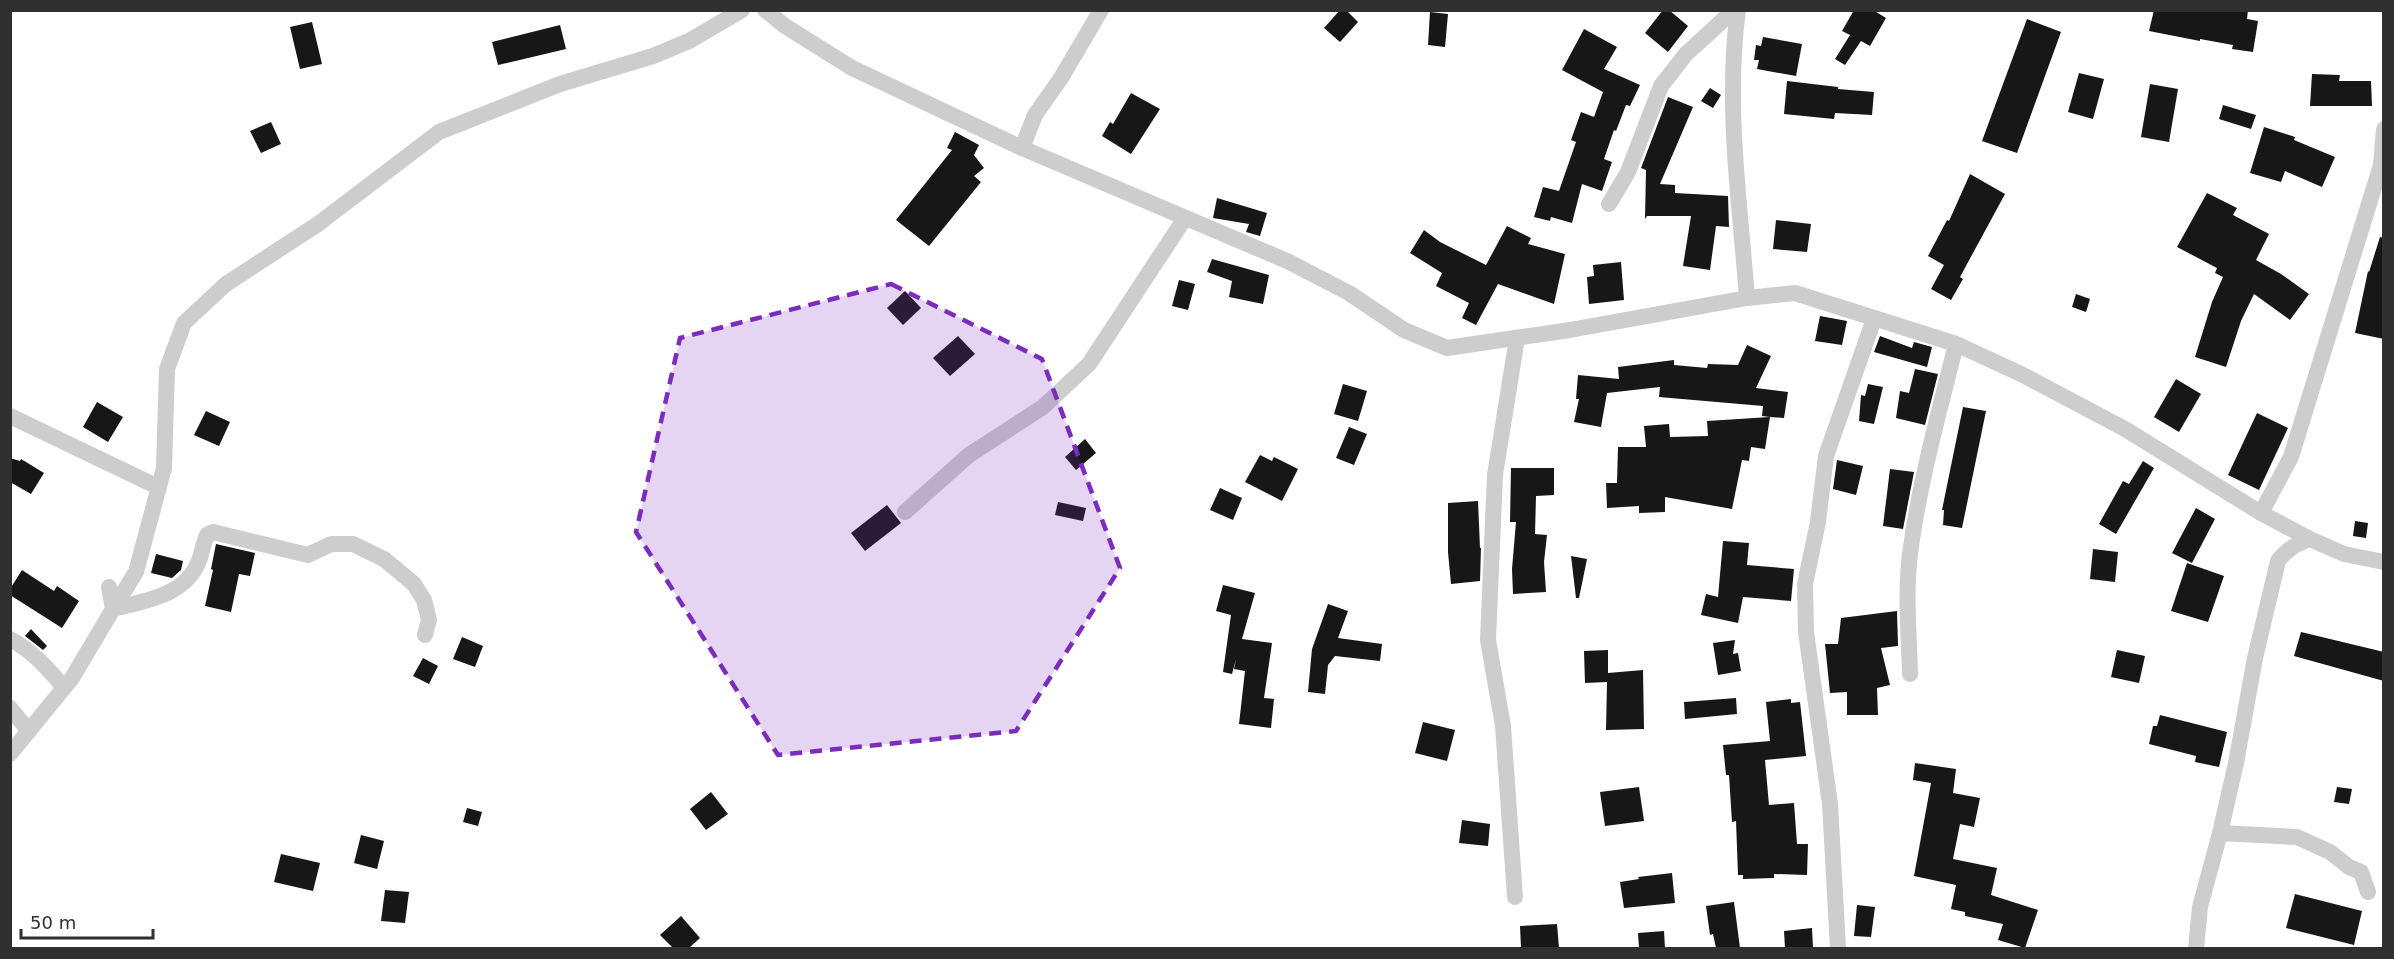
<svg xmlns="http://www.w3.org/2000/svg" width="2394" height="959" viewBox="0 0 2394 959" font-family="'DejaVu Sans',sans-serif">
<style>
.building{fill:#171717}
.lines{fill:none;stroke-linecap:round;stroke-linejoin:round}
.minor{stroke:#cdcdcd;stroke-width:16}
.marked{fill:#7b2cbf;fill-opacity:0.2;stroke:#7b2cbf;stroke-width:4.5;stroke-dasharray:12 8;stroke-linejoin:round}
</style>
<rect width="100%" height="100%" fill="#fff"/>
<!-- building -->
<g class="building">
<polygon points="1340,10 1346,10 1358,22 1340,42 1324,28"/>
<polygon points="1663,10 1669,10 1688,26 1668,52 1645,33"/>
<polygon points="1854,10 1873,10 1886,18 1870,46 1861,41 1845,65 1835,59 1850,35 1842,31"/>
<polygon points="2154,10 2248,10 2247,19 2258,21 2253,52 2232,49 2233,45 2200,39 2200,41 2149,31"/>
<polygon points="1430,12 1448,14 1445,47 1428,45"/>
<polygon points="2027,19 2061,32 2017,153 1982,141"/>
<polygon points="312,22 322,64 300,69 290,27"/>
<polygon points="560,25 566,49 498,65 492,42"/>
<polygon points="1584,29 1617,47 1604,69 1640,85 1630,106 1626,105 1616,131 1614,130 1604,159 1612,162 1602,191 1582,184 1572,223 1551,217 1550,221 1534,217 1543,187 1559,191 1576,142 1571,140 1581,112 1594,117 1603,92 1562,70"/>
<polygon points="1763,37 1802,44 1796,76 1757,69 1759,60 1754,60 1756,45 1761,46"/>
<polygon points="2079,73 2104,79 2093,119 2068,112"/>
<polygon points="2312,74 2340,75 2339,81 2371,81 2372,106 2310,106"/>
<polygon points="1787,81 1838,87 1838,89 1874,92 1872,115 1835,113 1834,119 1784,114"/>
<polygon points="2150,84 2178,89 2169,142 2141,137"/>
<polygon points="1710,88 1721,95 1713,108 1701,101"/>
<polygon points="1131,93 1160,109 1131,154 1102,136 1110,122 1113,124"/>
<polygon points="1668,97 1693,107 1660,184 1675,185 1675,193 1728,196 1729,227 1716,226 1710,270 1683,266 1691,216 1647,216 1645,219 1646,170 1641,168"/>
<polygon points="2223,105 2256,115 2251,129 2219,119"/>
<polygon points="271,122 281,144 261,153 250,131"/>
<polygon points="2264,127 2295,137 2294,140 2335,157 2322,187 2285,171 2281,182 2250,173"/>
<polygon points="955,132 979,145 974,155 984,168 974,176 981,182 929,246 896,220 952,150 947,148"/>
<polygon points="1970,174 2005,194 1960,277 1963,279 1951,300 1931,289 1944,265 1928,256 1947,220 1949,221"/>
<polygon points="2207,193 2237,208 2233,215 2269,234 2256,260 2281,274 2309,294 2290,320 2254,294 2241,321 2226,367 2195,357 2212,302 2223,277 2215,273 2217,268 2177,247"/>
<polygon points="1217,198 1267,213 1260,236 1246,232 1249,224 1213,218"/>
<polygon points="1776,220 1811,224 1807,252 1773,249"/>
<polygon points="1507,226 1531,238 1528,244 1565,254 1554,304 1498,284 1476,325 1462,318 1469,303 1436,286 1442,273 1410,253 1424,230 1440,242 1486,265"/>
<polygon points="2380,237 2384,238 2384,339 2355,333 2368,271 2369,272"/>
<polygon points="1212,259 1269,275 1263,304 1229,297 1232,281 1207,272"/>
<polygon points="1621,262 1624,300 1589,304 1587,277 1594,276 1593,265"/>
<polygon points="1179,280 1195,284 1188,310 1172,306"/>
<polygon points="905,291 921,308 903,325 887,308"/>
<polygon points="2076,294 2090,299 2086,312 2072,307"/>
<polygon points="1820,316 1847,321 1842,345 1815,341"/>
<polygon points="958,336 975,354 950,376 933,358"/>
<polygon points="1880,336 1912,348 1914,342 1932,347 1927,367 1874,352"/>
<polygon points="1747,345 1771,356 1756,388 1788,392 1784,418 1770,417 1765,449 1751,447 1749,461 1742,460 1732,509 1665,497 1665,512 1639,513 1639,506 1607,508 1606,483 1617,483 1618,447 1646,447 1644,426 1669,424 1670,437 1708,436 1707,421 1770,417 1762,416 1763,406 1659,397 1660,387 1607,393 1601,427 1574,422 1579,399 1576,399 1578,375 1619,379 1618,367 1674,360 1674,365 1707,368 1708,364 1738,365"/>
<polygon points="1915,369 1938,374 1925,425 1896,418 1900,391 1909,393"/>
<polygon points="2176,379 2201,394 2179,432 2154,417"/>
<polygon points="1343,384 1367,391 1358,421 1334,414"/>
<polygon points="1868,384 1883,387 1874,424 1859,421 1861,395 1865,396"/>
<polygon points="97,402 123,417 108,442 83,427"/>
<polygon points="1963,407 1986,411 1962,528 1943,525 1944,510 1942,510"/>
<polygon points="206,411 230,422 219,446 194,435"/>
<polygon points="2257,413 2288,428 2259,490 2228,475"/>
<polygon points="1349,427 1367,434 1354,465 1336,458"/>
<polygon points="1085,439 1096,453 1076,470 1065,457"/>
<polygon points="1260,455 1272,461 1274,457 1298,469 1282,501 1245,482"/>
<polygon points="10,458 20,461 21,459 44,473 31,494 10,482"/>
<polygon points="1837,460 1863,466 1856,495 1833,489"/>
<polygon points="2143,461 2154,468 2116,534 2099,524 2123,481 2129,484"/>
<polygon points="1511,468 1554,468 1554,495 1536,496 1535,534 1547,535 1544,562 1546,592 1513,594 1512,569 1516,522 1510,522"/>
<polygon points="1890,469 1914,472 1903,529 1883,526"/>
<polygon points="1220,488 1242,498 1233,520 1210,510"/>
<polygon points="1478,501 1480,548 1481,548 1480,581 1451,584 1448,552 1448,503"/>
<polygon points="1058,502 1086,508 1083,521 1055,515"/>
<polygon points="887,505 901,523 865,551 851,533"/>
<polygon points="2196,508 2215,519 2192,563 2172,553"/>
<polygon points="2355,521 2368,523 2366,538 2353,536"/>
<polygon points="1723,541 1749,543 1747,565 1794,569 1791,601 1743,597 1738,623 1701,615 1706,594 1718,597"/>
<polygon points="216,544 255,553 250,576 239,574 231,612 205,606 213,570 211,569"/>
<polygon points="2093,549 2118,552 2115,582 2090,579"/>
<polygon points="156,554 183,561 181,570 172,578 151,573"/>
<polygon points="1571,556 1587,559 1579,598 1576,598"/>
<polygon points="2187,563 2224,576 2208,622 2171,611"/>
<polygon points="22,570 54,591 57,586 79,601 62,628 10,595 10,589"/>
<polygon points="1223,585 1255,593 1242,639 1272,643 1264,698 1274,699 1271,728 1239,724 1245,671 1234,669 1236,659 1232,674 1223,672 1231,615 1216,611"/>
<polygon points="1328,604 1348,611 1338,638 1382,644 1380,661 1335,656 1328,665 1325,694 1308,692 1312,649"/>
<polygon points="1897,611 1898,646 1881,648 1890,685 1877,688 1878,715 1847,715 1847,692 1830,693 1825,644 1838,644 1841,618"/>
<polygon points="31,629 47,646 43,650 25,636"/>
<polygon points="2301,632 2384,652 2384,681 2294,656"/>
<polygon points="462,637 483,646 475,667 453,659"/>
<polygon points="1735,640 1733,654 1738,653 1741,671 1718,675 1713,643"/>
<polygon points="1608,650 1608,673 1643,670 1644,729 1606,730 1607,682 1585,683 1584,651"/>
<polygon points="2117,650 2145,656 2139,683 2111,677"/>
<polygon points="423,658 438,666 429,684 413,676"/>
<polygon points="1736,698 1737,714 1685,719 1684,702"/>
<polygon points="1791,699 1791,703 1800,702 1806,756 1765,760 1769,805 1794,803 1797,844 1808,844 1807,875 1774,874 1774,878 1743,879 1743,875 1738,875 1736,821 1732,822 1729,775 1726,775 1723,745 1770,741 1766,702"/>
<polygon points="2160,715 2227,732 2219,767 2195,762 2196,756 2149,744 2153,726 2157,726"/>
<polygon points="1423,722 1455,730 1447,761 1415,753"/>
<polygon points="1915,763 1956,769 1953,793 1980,798 1974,827 1960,824 1953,859 1997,868 1991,895 2038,910 2025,948 1998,940 2003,924 1965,916 1965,912 1951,909 1956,885 1914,876 1931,783 1913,780"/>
<polygon points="1639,787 1644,821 1605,826 1600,792"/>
<polygon points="2337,787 2352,789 2349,804 2334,802"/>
<polygon points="711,792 728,814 706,830 690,809"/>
<polygon points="467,808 482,812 478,826 463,822"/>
<polygon points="1462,820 1490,824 1488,846 1459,843"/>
<polygon points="361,835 384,841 377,869 354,863"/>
<polygon points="281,854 320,863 313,891 274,882"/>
<polygon points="1672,873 1675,903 1624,908 1620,882 1639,879 1638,877"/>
<polygon points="385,890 409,892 405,923 381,921"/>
<polygon points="2295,894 2362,911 2354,945 2286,928"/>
<polygon points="1734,902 1740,948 1716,948 1713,934 1710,935 1706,906"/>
<polygon points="1857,905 1875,907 1871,937 1854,936"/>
<polygon points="681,916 700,938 689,948 673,948 660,935"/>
<polygon points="1557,924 1559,948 1521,948 1520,926"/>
<polygon points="1812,928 1813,948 1785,948 1784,931"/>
<polygon points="1664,931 1665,948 1639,948 1638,933"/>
</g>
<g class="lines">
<!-- minor -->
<g class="minor">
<polyline points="765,10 785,26 852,68 1022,148 1287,261 1349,293 1404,330 1447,348 1570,330 1747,298 1795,293 1956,344 2021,374 2125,429 2261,513 2310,539 2344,554 2384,562"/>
<path d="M1738,10C1725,105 1740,203 1747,298"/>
<polyline points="1022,148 1035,115 1061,78 1101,10"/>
<polyline points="1609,204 1628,172 1661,86 1686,54 1734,10"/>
<polyline points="10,416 158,487"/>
<polyline points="905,512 969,455 1043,407 1089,364 1185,218"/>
<polyline points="2261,513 2291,457 2381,165 2384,129"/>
<path d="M2310,539C2296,544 2287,549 2278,561L2255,658L2236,763L2220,833L2297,837L2330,852L2349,867L2361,872L2368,892"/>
<polyline points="113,609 136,572 164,468 167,369 184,323 226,284 318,224 439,132 560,84 653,56 689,41 742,10"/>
<path d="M113,609C144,601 184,596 198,563C202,554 203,544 207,535L213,532L308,555L331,544H353L384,559L414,584L424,600L429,620L425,635"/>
<path d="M10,639C31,650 50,670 64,688"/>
<path d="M1910,674C1909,634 1905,593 1910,554C1919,483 1939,413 1956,344"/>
<polyline points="10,708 29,731"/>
<polyline points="10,754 72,678 113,609 109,587"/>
<polyline points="1515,897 1503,726 1488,640 1495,475 1517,338"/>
<polyline points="1838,948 1830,804 1806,632 1805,584 1818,522 1826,456 1874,319"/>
<polyline points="2196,948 2200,907 2220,833"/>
</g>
</g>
<!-- marked area -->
<path class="marked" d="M891,284L1042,359L1120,568L1016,731L778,755L636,532L680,338Z"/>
<!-- border -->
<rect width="2394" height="959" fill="none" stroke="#303030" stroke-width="24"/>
<!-- scale -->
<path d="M21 929v9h132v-9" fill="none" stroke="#303030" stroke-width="3"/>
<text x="30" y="929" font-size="18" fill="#303030" stroke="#ffffff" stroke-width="4.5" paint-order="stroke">50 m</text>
</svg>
